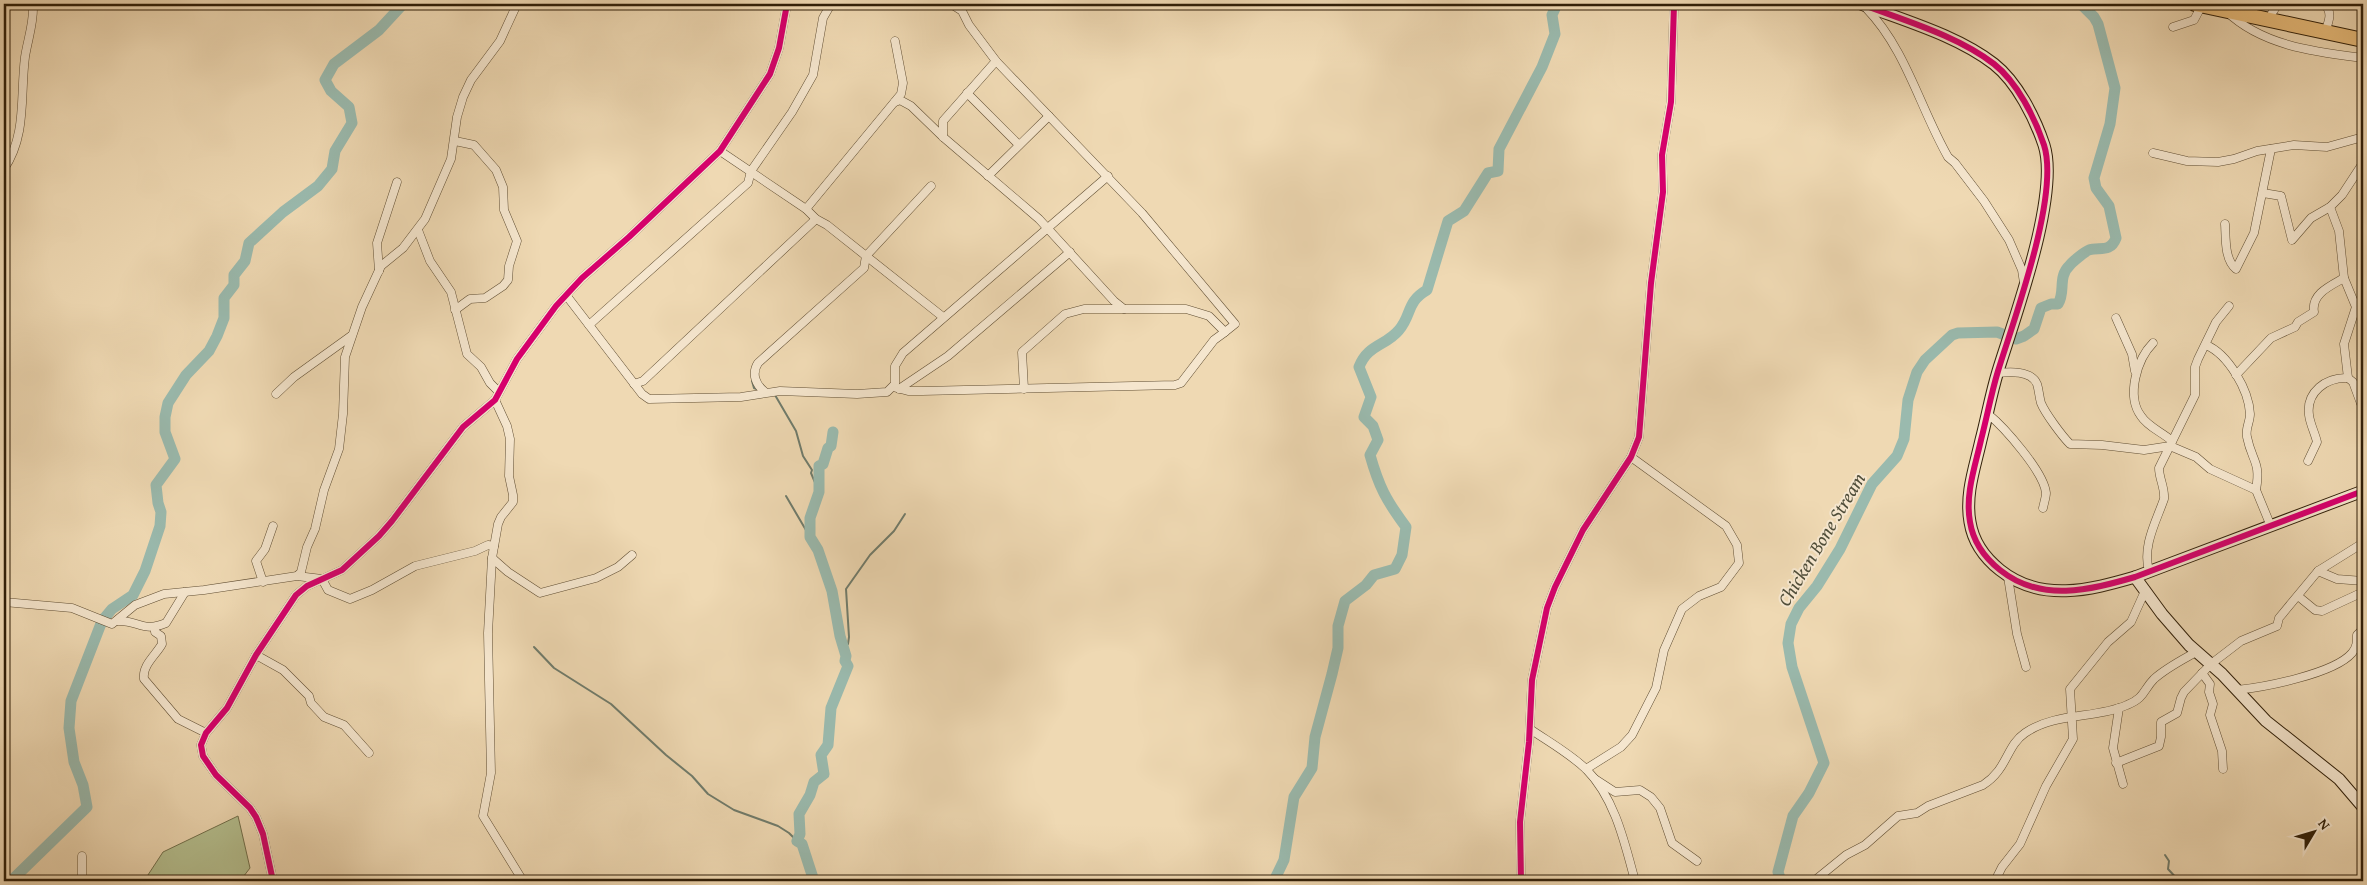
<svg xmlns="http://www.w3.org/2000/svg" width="2367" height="885" viewBox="0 0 2367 885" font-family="'Gentium Book Plus',serif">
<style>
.green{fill:#b5c090;stroke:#72704c}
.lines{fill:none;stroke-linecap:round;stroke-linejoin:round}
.stream{stroke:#707c6c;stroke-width:2}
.river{stroke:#9abaae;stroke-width:11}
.street-casing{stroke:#604e33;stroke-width:9}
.secondary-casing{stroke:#301f08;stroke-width:13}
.highway-casing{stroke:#301f08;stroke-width:16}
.street{stroke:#f5e6ce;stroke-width:8}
.secondary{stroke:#f5e6ce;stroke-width:11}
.highway{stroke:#e8bc7a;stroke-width:14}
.cycleway-casing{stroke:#f5e6ce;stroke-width:9}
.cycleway{stroke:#d6006c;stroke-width:6}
.labels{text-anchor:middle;stroke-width:4;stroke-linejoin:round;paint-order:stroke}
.water-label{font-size:19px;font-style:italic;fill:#504e3a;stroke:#f5e6ce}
</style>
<rect width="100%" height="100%" fill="#efd9b3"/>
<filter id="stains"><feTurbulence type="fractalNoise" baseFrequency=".004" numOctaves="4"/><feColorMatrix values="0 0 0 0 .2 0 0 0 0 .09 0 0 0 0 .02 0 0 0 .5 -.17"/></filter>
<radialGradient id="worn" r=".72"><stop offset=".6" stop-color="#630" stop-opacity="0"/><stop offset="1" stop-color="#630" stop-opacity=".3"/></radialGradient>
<!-- green -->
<polygon class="green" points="238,816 250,868 240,881 144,881 163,852"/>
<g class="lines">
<!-- stream -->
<g class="stream">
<polyline points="752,381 754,388 759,390"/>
<polyline points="775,395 796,431 803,456 812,470 811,473 819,492"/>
<polyline points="786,496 810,537"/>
<polyline points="534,647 554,668 611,704 666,755 692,776 708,794 734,810 778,826 789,833 797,841"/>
<polyline points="844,648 848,644 849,637 846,589 870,555 894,531 905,514"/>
<polyline points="2165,855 2169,861 2168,869 2179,881"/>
</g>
<!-- river -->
<g class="river">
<polyline points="11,881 87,807 83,785 74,762 69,728 71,701 102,621 112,609 133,595 145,571 160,526 161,512 158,503 156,485 175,459 165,432 165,417 168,403 186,375 209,351 217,336 224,318 224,298 234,285 234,275 245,261 249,243 283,212 318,186 332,169 335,151 352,123 349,107 331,91 325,80 334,64 379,30 403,4"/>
<polyline points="814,881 802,844 797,841 800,834 799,814 810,795 814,782 824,774 821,755 828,745 831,708 848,666 845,661 846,656 840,636 832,591 818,550 810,537 810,518 819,492 819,466 823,464 828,448 831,446 833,432"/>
<path d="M1274,881L1284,860L1294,797L1312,768L1315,737L1332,674L1338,648V626L1345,601L1366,585L1374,575L1395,569L1402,555L1406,527C1386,500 1379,487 1370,455L1378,440L1373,426L1364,417L1371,397L1359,367C1368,344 1386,346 1399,330C1412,315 1406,302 1427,290L1448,221L1464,211L1488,173L1498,171L1499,149L1542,67L1555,34L1552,15L1557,4"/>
<path d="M1781,881L1778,872L1793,816L1809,793L1824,763L1792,667L1788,643L1791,624L1799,608L1817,586L1840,549L1872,484L1897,456L1904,439L1908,400L1917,372L1925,360L1952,335L1958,333L1997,332L2016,339L2024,336L2034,329L2041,308L2051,304H2058C2066,292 2057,277 2070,265C2072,262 2087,250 2089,250C2098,246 2110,254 2116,238L2109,206L2096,188L2094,178L2110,124L2115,88L2098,24L2094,17L2081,4"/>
</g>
<!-- street casing -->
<g class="street-casing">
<g id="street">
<path d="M2227,4L2226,11C2262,46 2316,52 2363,58"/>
<path d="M2324,4C2333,12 2329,21 2325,32"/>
<polyline points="2359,4 2363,6"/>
<polyline points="4,5 13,4"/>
<path d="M1866,8C1906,49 1920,108 1948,157L1955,163L1984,201L2009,240L2022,270L2024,283"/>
<polyline points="2271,20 2272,13 2278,4"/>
<polyline points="2173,27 2194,20 2202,5"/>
<polyline points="967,93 1019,145"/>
<polyline points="895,102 900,100 911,106 943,137 1039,219 1114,301 1124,309 1186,309 1209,316 1225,332 1235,324 1142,213 996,61 969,25 962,11 951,4"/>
<polyline points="943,137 943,121 996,61"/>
<polyline points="455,141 474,145 496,170 503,187 504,210 517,241 509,266 508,280 503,286 485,298 470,299 455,310"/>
<polyline points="720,151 806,209 816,219 827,225 943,317"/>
<polyline points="2153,153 2187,161 2218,162 2234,159 2257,151 2294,145 2327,147 2363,137"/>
<path d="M4,169C27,135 20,96 25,57C28,38 34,23 33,4"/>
<polyline points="988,176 1049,116"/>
<polyline points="2263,193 2281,196 2292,240 2311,218 2330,207 2342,195 2363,163"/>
<polyline points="2330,207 2339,231 2344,278 2356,307 2344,344 2348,378"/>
<polyline points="806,209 901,94 903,83 895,41"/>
<path d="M2225,224C2226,237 2224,259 2236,269L2254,233L2271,149"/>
<polyline points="418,230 430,261 451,292 467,354 481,367 490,383 499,392"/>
<polyline points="379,271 377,243 397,182"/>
<polyline points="566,295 642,394 649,399 741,397 780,391 857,394 887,392 895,384 895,366 903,353 1108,176"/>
<polyline points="2116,318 2132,354 2135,371"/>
<polyline points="589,325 748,183 751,171 792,112 813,75 823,18 831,4"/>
<path d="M2153,343C2137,359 2126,396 2141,416C2148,427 2162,432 2172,441"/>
<path d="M2206,345C2228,354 2249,390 2250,414C2250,422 2245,429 2247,437C2252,462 2261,461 2256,490"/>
<path d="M1997,373C2009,372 2031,370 2037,384C2039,390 2039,396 2041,403C2045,413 2062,436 2070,444L2102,445L2144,450L2170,446L2196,457L2210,469L2256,490L2270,524"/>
<path d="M2236,375L2271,338L2295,327L2298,322L2314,312C2311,294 2330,286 2344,278"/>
<polyline points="634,384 643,381 816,219"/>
<polyline points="893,387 908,391 922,391 1175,385 1181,383 1214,340 1225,332"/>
<polyline points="899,389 948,356 1070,252"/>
<polyline points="1024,389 1022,352 1065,314 1084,309 1124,309"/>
<path d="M765,392C756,385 751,374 758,363L864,268L866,256L931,186"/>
<polyline points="276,394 294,377 351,336"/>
<polyline points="495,400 507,426 510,439 509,476 513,495 513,502 501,517 498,524 492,558 488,633 491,773 483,816 523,881"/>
<path d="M1988,414C2004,427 2044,472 2046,493C2046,497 2044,503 2043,508"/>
<path d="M2308,461L2317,442C2315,433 2310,424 2309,415C2306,392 2326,377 2348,378L2353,382L2363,409"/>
<polyline points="492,558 508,572 540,593 596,578 618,567 632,555"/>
<path d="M2149,571C2142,546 2156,522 2164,499C2165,487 2159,479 2159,468L2195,395V367L2198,359L2216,322L2229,306"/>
<polyline points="2318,571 2337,579 2363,581"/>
<polyline points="297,576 301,572 307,547 315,529 324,490 339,449 343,414 345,357 362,307 381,266 403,248 425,219 451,159 457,117 463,97 471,80 500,41 517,4"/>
<polyline points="2008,577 2017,634 2026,667"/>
<polyline points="263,582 256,561 265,549 273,526"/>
<polyline points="2298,596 2315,610 2322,611 2363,592"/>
<polyline points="4,602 72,608 112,624 135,605 164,594 204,590 297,576 322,579 328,590 350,599 372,590 415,566 475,551 488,545 494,546"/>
<path d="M117,621C139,620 143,633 166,623L185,592"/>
<path d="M155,628V632L161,636L162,644C156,655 142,665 144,679L178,719L206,733"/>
<polyline points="256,655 283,670 309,696 311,703 324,717 344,725 369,753"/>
<polyline points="2202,673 2210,684 2209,692 2213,704 2210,715 2222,751 2223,769"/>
<path d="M2237,690C2264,687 2334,674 2352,653C2357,647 2357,642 2357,635L2363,629"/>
<polyline points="2119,708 2113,748 2123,784"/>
<path d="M1530,729C1549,742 1569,753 1586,769C1615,798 1625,844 1635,881"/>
<polyline points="2116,763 2159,746 2161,737 2161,722 2177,713 2181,698 2184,692 2211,664 2241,641 2277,626 2279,618 2318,571 2363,543"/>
<polyline points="1586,769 1621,747 1632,735 1656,688 1664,650 1682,609 1699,596 1721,587 1739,563 1737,545 1726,526 1631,457"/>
<polyline points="1595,779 1615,792 1640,790 1651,797 1660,808 1672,843 1697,861"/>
<polyline points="82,881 82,856"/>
<polyline points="273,881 263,834 256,817 250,808 216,775 203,756 201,745 206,733 227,708 256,655 296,595 307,586 342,570 379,536 392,521 463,427 495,400 517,359 556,306 582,278 629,237 720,151 770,74 779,48 787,4"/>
<polyline points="1521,881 1520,822 1529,742 1532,680 1547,608 1555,587 1583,530 1631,457 1639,437 1651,283 1663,192 1662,155 1671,102 1674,4"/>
<path d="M1814,881L1846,855L1865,845L1898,816L1917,813L1928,806L1983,785C2008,769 2006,746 2025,733C2056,712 2095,719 2127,705C2145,698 2143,690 2154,679C2166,668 2182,660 2196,652"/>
<polyline points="1995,881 2002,867 2020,844 2046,786 2073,739 2070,689 2108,642 2131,622 2145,591"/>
</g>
</g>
<!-- secondary casing -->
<g class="secondary-casing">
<g id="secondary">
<path d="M1861,4C1905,21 1956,35 1994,64C2017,82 2035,118 2044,145C2060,195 2014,319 1998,371C1991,394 1987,417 1981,440C1975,467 1965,494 1970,522C1973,541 1985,558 2000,570C2041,603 2090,590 2135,577L2363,491"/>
<polyline points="2135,577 2162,614 2189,645 2222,674 2266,721 2339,779 2363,807"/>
</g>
</g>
<!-- highway casing -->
<g class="highway-casing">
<polyline id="highway" points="2195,4 2363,40"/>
</g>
<!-- street -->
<use href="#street" class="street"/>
<!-- secondary -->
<use href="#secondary" class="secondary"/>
<!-- highway -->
<use href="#highway" class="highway"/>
<!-- cycleway casing -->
<g class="cycleway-casing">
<g id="cycleway">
<path d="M1861,4C1905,21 1956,35 1994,64C2017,82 2035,118 2044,145C2060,195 2014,319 1998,371C1991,394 1987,417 1981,440C1975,467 1965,494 1970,522C1973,541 1985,558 2000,570C2041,603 2090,590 2135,577L2363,491"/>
<polyline points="273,881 263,834 256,817 250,808 216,775 203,756 201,745 206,733 227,708 256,655 296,595 307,586 342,570 379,536 392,521 463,427 495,400 517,359 556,306 582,278 629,237 720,151 770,74 779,48 787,4"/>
<polyline points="1521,881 1520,822 1529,742 1532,680 1547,608 1555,587 1583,530 1631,457 1639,437 1651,283 1663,192 1662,155 1671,102 1674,4"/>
</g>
</g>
<!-- cycleway -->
<use href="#cycleway" class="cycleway"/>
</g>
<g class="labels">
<!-- water labels -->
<g class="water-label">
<text transform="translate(1821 539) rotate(-59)" y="7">Chicken Bone Stream</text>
</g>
</g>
<!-- margin -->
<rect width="2367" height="885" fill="none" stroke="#efd9b3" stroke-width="20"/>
<rect x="5" y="5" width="2357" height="875" fill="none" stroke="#301f08" stroke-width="2.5"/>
<rect x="10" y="10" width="2347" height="865" fill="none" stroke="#301f08"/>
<!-- north arrow -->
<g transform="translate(2314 832) rotate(52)" stroke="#f5e6ce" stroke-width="4" paint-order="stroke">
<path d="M0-4L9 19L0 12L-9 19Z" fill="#301f08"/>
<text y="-8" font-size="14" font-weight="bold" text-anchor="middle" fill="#301f08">N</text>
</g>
<rect width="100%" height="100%" filter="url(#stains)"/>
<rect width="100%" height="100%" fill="url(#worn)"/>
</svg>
